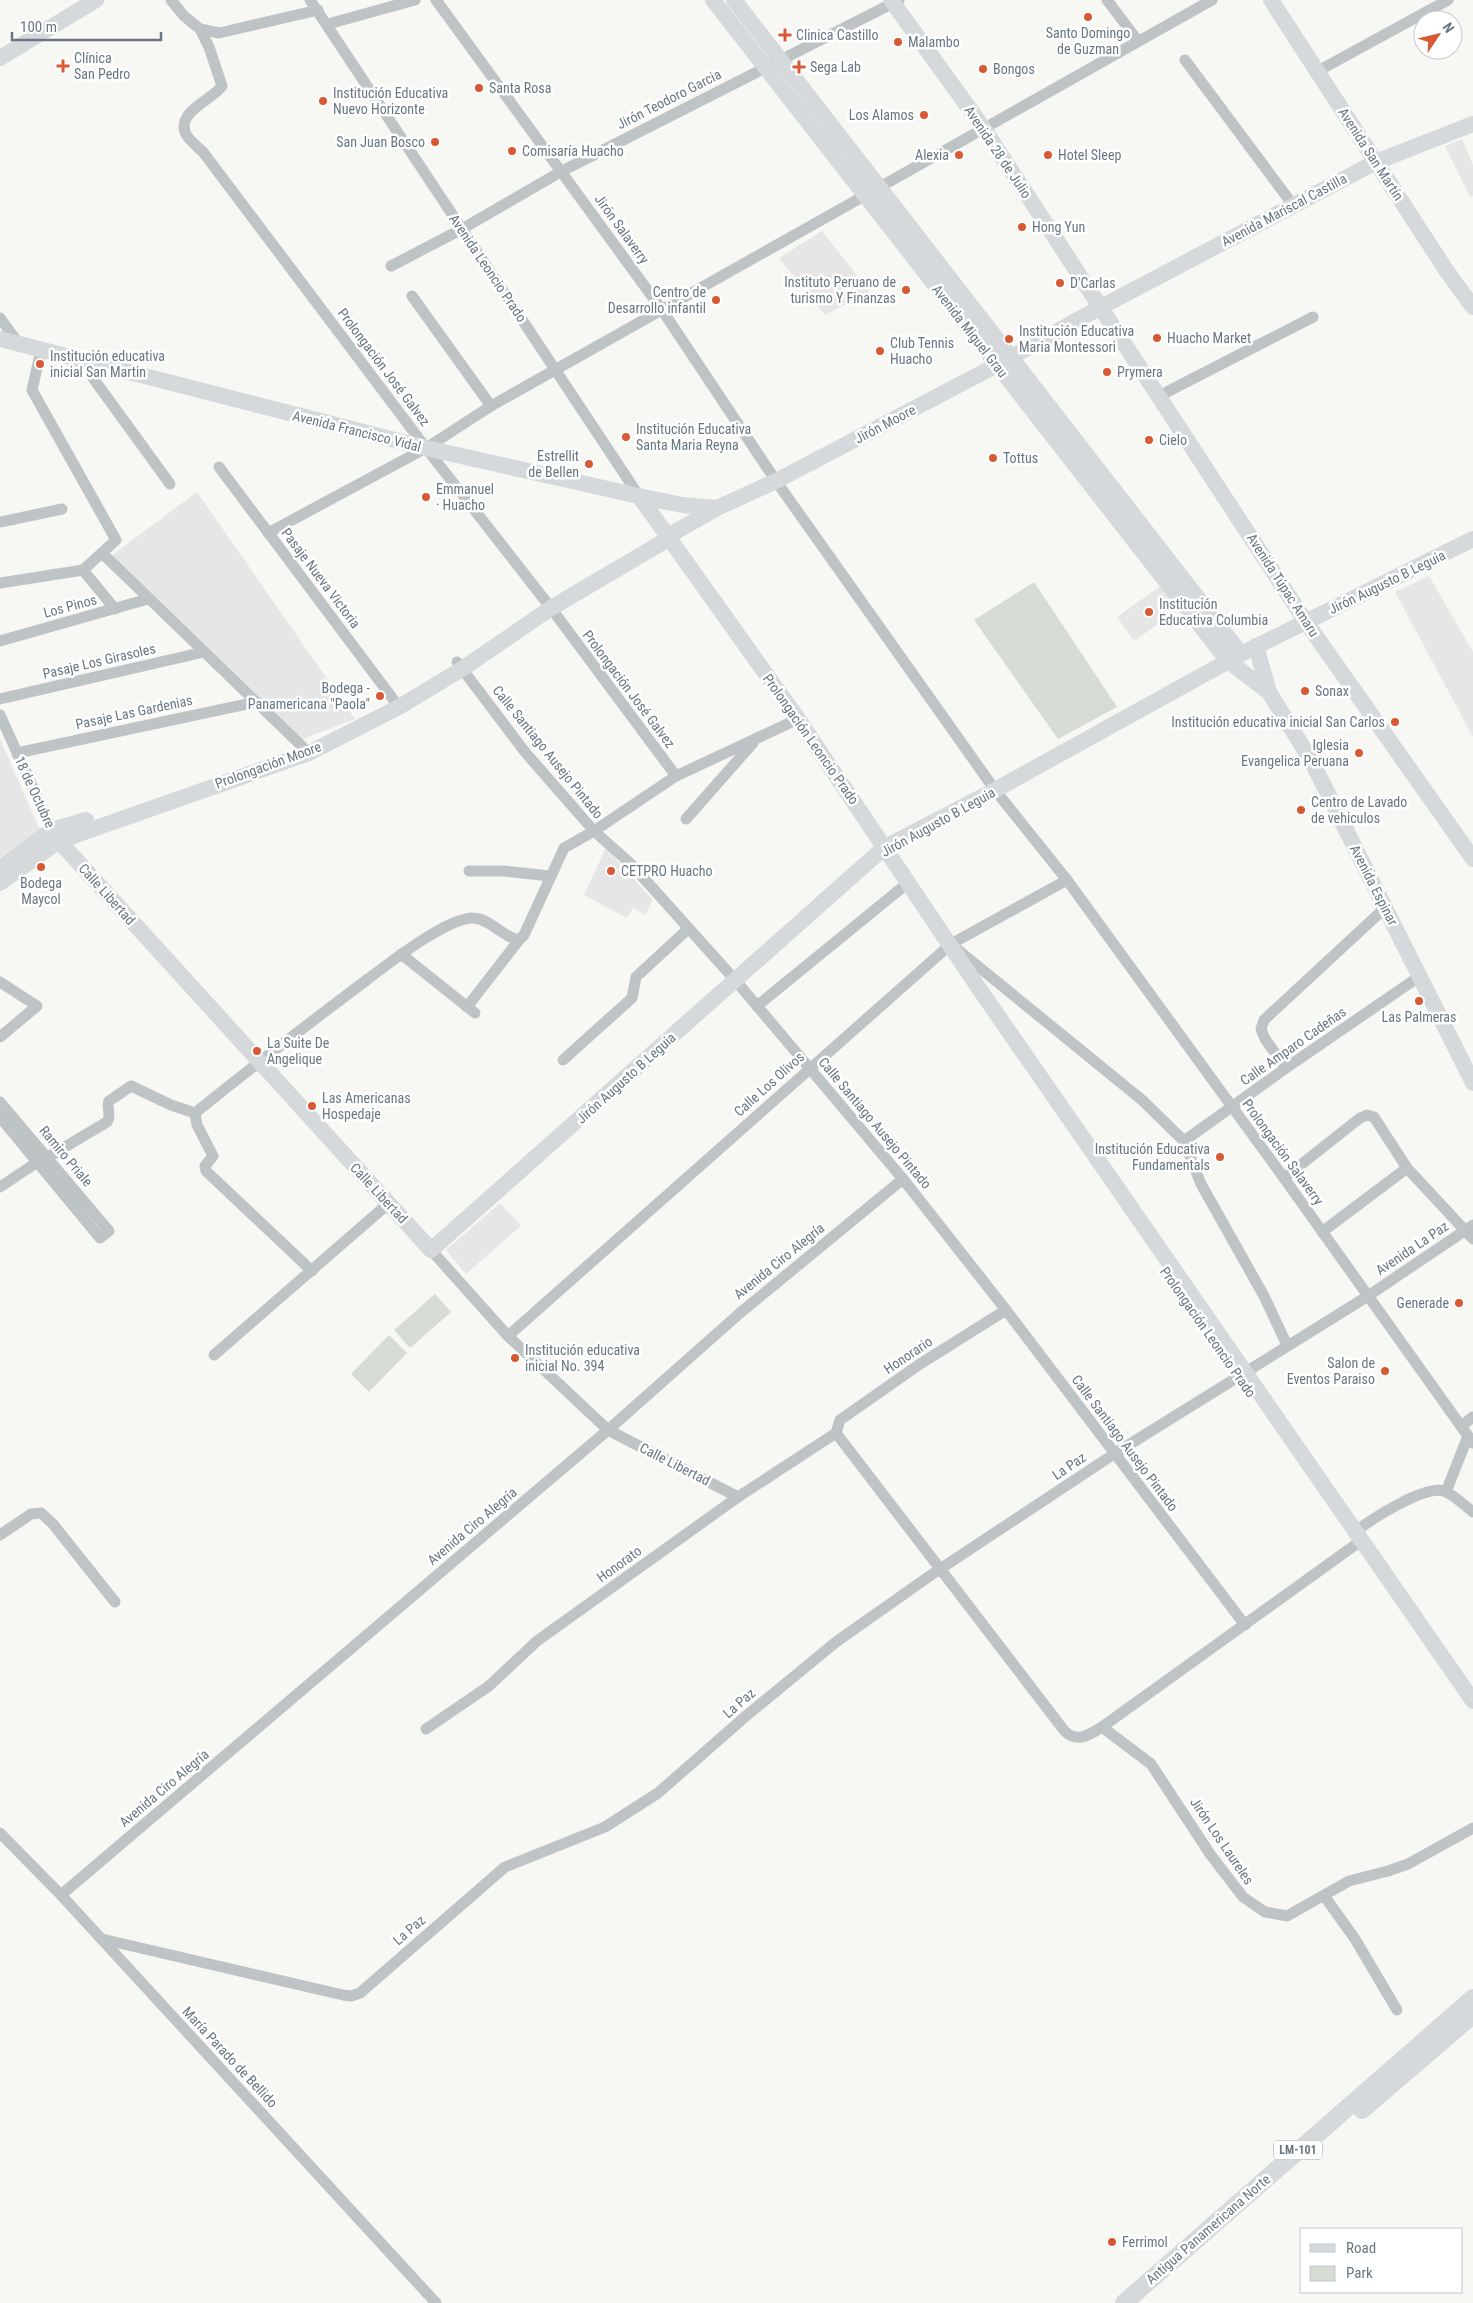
<svg xmlns="http://www.w3.org/2000/svg" width="1473" height="2303" viewBox="0 0 1473 2303" font-family="'Roboto Condensed',sans-serif">
<style>
.built{fill:#e5e6e5}
.green{fill:#d6dcd4}
.lines{fill:none;stroke-linecap:round;stroke-linejoin:round}
.street{stroke:#bec3c6;stroke-width:11}
.secondary{stroke:#d5d9dc;stroke-width:16}
.primary{stroke:#d5d9dc;stroke-width:18}
.poi-dot{fill:#d85a34;stroke:#fff;stroke-width:2}
.labels{text-anchor:middle;stroke-width:5;stroke-linejoin:round;paint-order:stroke}
.shield{fill:#fff;stroke:#95a0a8;stroke-width:1}
.shield-label{font-size:12px;font-weight:bold;fill:#687783}
.poi-label{font-size:14px;fill:#687783;stroke:#fff;text-anchor:start}
.street-label{font-size:14px;fill:#687783;stroke:#fff}
</style>
<rect width="100%" height="100%" fill="#f7f7f4"/>
<!-- built -->
<g class="built">
<polygon points="1462,139 1473,165 1473,196 1470,197 1445,146"/>
<polygon points="822,231 870,292 825,315 779,258"/>
<polygon points="197,492 355,719 300,740 111,556"/>
<polygon points="1429,576 1473,652 1473,737 1395,592"/>
<polygon points="1165,583 1182,607 1134,641 1117,617"/>
<polygon points="0,739 40,830 0,857"/>
<polygon points="606,848 653,900 645,915 633,908 627,918 584,895"/>
<polygon points="500,1203 521,1226 466,1274 446,1250"/>
</g>
<!-- green -->
<g class="green">
<polygon points="1034,582 1117,707 1058,739 974,620"/>
<polygon points="435,1294 451,1312 410,1348 394,1330"/>
<polygon points="389,1335 407,1353 369,1392 351,1374"/>
</g>
<g class="lines">
<!-- street -->
<g class="street">
<path d="M171,0L184,16L200,29L209,47L222,86C212,100 178,111 185,132C187,139 198,147 203,152L426,448L551,608L676,776"/>
<polyline points="310,0 639,496"/>
<polyline points="436,0 662,310 776,481 995,790 1067,880 1284,1178 1473,1443"/>
<polyline points="1107,0 1138,41"/>
<polyline points="328,24 415,0"/>
<polyline points="200,29 219,33 318,10"/>
<polyline points="1185,60 1293,205"/>
<polyline points="1318,71 1448,0"/>
<polyline points="391,266 462,229 562,171 899,0"/>
<polyline points="412,296 491,406"/>
<polyline points="0,318 19,344"/>
<polyline points="41,350 32,390 116,540 83,570"/>
<polyline points="92,363 93,378 170,484"/>
<polyline points="1159,396 1313,317"/>
<polyline points="219,467 399,707"/>
<polyline points="0,522 62,509"/>
<polyline points="268,533 426,448 491,406 1212,0"/>
<polyline points="102,553 309,753"/>
<polyline points="0,583 83,570 115,609"/>
<polyline points="0,641 148,599"/>
<polyline points="457,662 525,752 594,831 631,864 736,981 903,1179 1006,1310 1245,1625"/>
<polyline points="0,699 204,652"/>
<polyline points="0,715 52,830"/>
<polyline points="17,753 257,702"/>
<polyline points="686,819 753,743"/>
<polyline points="469,871 504,871 550,876"/>
<polyline points="958,950 1142,1100 1184,1141 1201,1184 1264,1296 1287,1345"/>
<polyline points="401,954 475,1013"/>
<polyline points="0,982 37,1006 0,1037"/>
<polyline points="757,1006 909,882"/>
<polyline points="467,1007 519,940"/>
<polyline points="563,1060 632,998 636,977 688,929"/>
<polyline points="1286,1068 1265,1039 1261,1029 1264,1020 1386,907"/>
<polyline points="0,1102 109,1231 100,1238 0,1117"/>
<path d="M195,1113C247,1071 299,1031 352,991C378,972 440,921 471,918C489,917 502,937 519,940L524,935L564,848L594,831L676,776L798,719"/>
<polyline points="195,1113 197,1125 213,1156 205,1166 206,1171 312,1271"/>
<polyline points="1184,1141 1286,1068 1420,976"/>
<path d="M48,1157L107,1122C112,1115 106,1108 109,1101L131,1086L171,1105L195,1113"/>
<polyline points="1284,1178 1360,1118 1367,1115 1374,1117 1407,1168 1473,1239"/>
<polyline points="0,1187 39,1161"/>
<polyline points="1322,1232 1407,1168"/>
<polyline points="431,1250 508,1336 608,1430 738,1497"/>
<polyline points="508,1336 951,944 1067,880"/>
<polyline points="214,1355 389,1203"/>
<polyline points="1461,1426 1473,1417"/>
<path d="M836,1433L1063,1729C1075,1744 1088,1736 1102,1727L1362,1540"/>
<polyline points="836,1433 840,1420 920,1364 1006,1310"/>
<polyline points="1446,1492 1468,1436"/>
<path d="M1356,1531C1372,1519 1424,1485 1444,1491C1454,1495 1465,1506 1473,1512"/>
<polyline points="0,1535 31,1514 41,1513 53,1524 115,1602"/>
<polyline points="1102,1727 1151,1764 1210,1854 1243,1897 1265,1912 1287,1916 1349,1881 1388,1871 1408,1864 1473,1828"/>
<polyline points="426,1729 489,1686 537,1641 738,1497 836,1433"/>
<polyline points="0,1833 61,1895 436,2303"/>
<polyline points="61,1895 608,1430 740,1313 903,1179"/>
<polyline points="1325,1897 1355,1939 1397,2010"/>
<polyline points="102,1939 343,1995 351,1996 360,1993 505,1867 605,1827 658,1793 746,1716 836,1642 931,1575 1114,1454 1368,1296 1473,1225"/>
</g>
<!-- secondary -->
<g class="secondary">
<polyline points="713,0 1228,661 1269,692"/>
<polyline points="734,0 1241,654"/>
<polyline points="891,0 984,129 1306,622 1473,859"/>
<polyline points="1271,0 1446,270 1473,307"/>
<polyline points="0,58 96,0"/>
<polyline points="0,339 426,448 639,496 682,505 717,508"/>
<polyline points="639,496 798,719 978,987 1473,1701"/>
<polyline points="1256,646 1269,692 1312,762 1473,1083"/>
<polyline points="52,830 59,841 431,1250 885,847 995,790 1241,654 1473,539"/>
<polyline points="0,868 52,830 86,820"/>
<polyline points="0,883 59,841 309,753 399,707 462,669 551,608 663,542 668,536 717,508 776,481 997,365 1101,307 1376,162 1473,124"/>
</g>
<!-- primary -->
<g class="primary">
<polyline points="1362,2110 1469,2018"/>
<polyline points="1124,2303 1473,1998"/>
</g>
</g>
<!-- markers -->
<g class="poi-dot">
<circle cx="1088" cy="17" r="5"/>
<path d="M782.5 27.5h5v5h5v5h-5v5h-5v-5h-5v-5h5z"/>
<circle cx="898" cy="42" r="5"/>
<path d="M60.5 58.5h5v5h5v5h-5v5h-5v-5h-5v-5h5z"/>
<path d="M796.5 59.5h5v5h5v5h-5v5h-5v-5h-5v-5h5z"/>
<circle cx="983" cy="69" r="5"/>
<circle cx="479" cy="88" r="5"/>
<circle cx="323" cy="101" r="5"/>
<circle cx="924" cy="115" r="5"/>
<circle cx="435" cy="142" r="5"/>
<circle cx="512" cy="151" r="5"/>
<circle cx="959" cy="155" r="5"/>
<circle cx="1048" cy="155" r="5"/>
<circle cx="1022" cy="227" r="5"/>
<circle cx="1060" cy="283" r="5"/>
<circle cx="906" cy="290" r="5"/>
<circle cx="716" cy="300" r="5"/>
<circle cx="1157" cy="338" r="5"/>
<circle cx="1009" cy="339" r="5"/>
<circle cx="880" cy="351" r="5"/>
<circle cx="40" cy="364" r="5"/>
<circle cx="1107" cy="372" r="5"/>
<circle cx="626" cy="437" r="5"/>
<circle cx="1149" cy="440" r="5"/>
<circle cx="993" cy="458" r="5"/>
<circle cx="589" cy="464" r="5"/>
<circle cx="426" cy="497" r="5"/>
<circle cx="1149" cy="612" r="5"/>
<circle cx="1305" cy="691" r="5"/>
<circle cx="380" cy="696" r="5"/>
<circle cx="1395" cy="722" r="5"/>
<circle cx="1359" cy="753" r="5"/>
<circle cx="1301" cy="810" r="5"/>
<circle cx="41" cy="867" r="5"/>
<circle cx="611" cy="871" r="5"/>
<circle cx="1419" cy="1001" r="5"/>
<circle cx="257" cy="1051" r="5"/>
<circle cx="312" cy="1106" r="5"/>
<circle cx="1220" cy="1157" r="5"/>
<circle cx="1459" cy="1303" r="5"/>
<circle cx="515" cy="1358" r="5"/>
<circle cx="1385" cy="1371" r="5"/>
<circle cx="1112" cy="2242" r="5"/>
</g>
<g class="labels">
<!-- shield labels -->
<rect class="shield" x="1274" y="2140.5" width="48" height="19" rx="4"/>
<g class="shield-label">
<text x="1298" y="2154">LM-101</text>
</g>
<!-- poi labels -->
<g class="poi-label">
<text x="1088" y="38" text-anchor="middle">Santo Domingo<tspan x="1088" dy="16">de Guzman</tspan></text>
<text x="796" y="40">Clinica Castillo</text>
<text x="908" y="47">Malambo</text>
<text x="74" y="63">Clínica<tspan x="74" dy="16">San Pedro</tspan></text>
<text x="810" y="72">Sega Lab</text>
<text x="993" y="74">Bongos</text>
<text x="489" y="93">Santa Rosa</text>
<text x="333" y="98">Institución Educativa<tspan x="333" dy="16">Nuevo Horizonte</tspan></text>
<text x="914" y="120" text-anchor="end">Los Alamos</text>
<text x="425" y="147" text-anchor="end">San Juan Bosco</text>
<text x="522" y="156">Comisaría Huacho</text>
<text x="949" y="160" text-anchor="end">Alexia</text>
<text x="1058" y="160">Hotel Sleep</text>
<text x="1032" y="232">Hong Yun</text>
<text x="896" y="287" text-anchor="end">Instituto Peruano de<tspan x="896" dy="16">turismo Y Finanzas</tspan></text>
<text x="1070" y="288">D'Carlas</text>
<text x="706" y="297" text-anchor="end">Centro de<tspan x="706" dy="16">Desarrollo infantil</tspan></text>
<text x="1019" y="336">Institución Educativa<tspan x="1019" dy="16">Maria Montessori</tspan></text>
<text x="1167" y="343">Huacho Market</text>
<text x="890" y="348">Club Tennis<tspan x="890" dy="16">Huacho</tspan></text>
<text x="50" y="361">Institución educativa<tspan x="50" dy="16">inicial San Martin</tspan></text>
<text x="1117" y="377">Prymera</text>
<text x="636" y="434">Institución Educativa<tspan x="636" dy="16">Santa Maria Reyna</tspan></text>
<text x="1159" y="445">Cielo</text>
<text x="579" y="461" text-anchor="end">Estrellit<tspan x="579" dy="16">de Bellen</tspan></text>
<text x="1003" y="463">Tottus</text>
<text x="436" y="494">Emmanuel<tspan x="436" dy="16">· Huacho</tspan></text>
<text x="1159" y="609">Institución<tspan x="1159" dy="16">Educativa Columbia</tspan></text>
<text x="370" y="693" text-anchor="end">Bodega -<tspan x="370" dy="16">Panamericana "Paola"</tspan></text>
<text x="1315" y="696">Sonax</text>
<text x="1385" y="727" text-anchor="end">Institución educativa inicial San Carlos</text>
<text x="1349" y="750" text-anchor="end">Iglesia<tspan x="1349" dy="16">Evangelica Peruana</tspan></text>
<text x="1311" y="807">Centro de Lavado<tspan x="1311" dy="16">de vehiculos</tspan></text>
<text x="621" y="876">CETPRO Huacho</text>
<text x="41" y="888" text-anchor="middle">Bodega<tspan x="41" dy="16">Maycol</tspan></text>
<text x="1419" y="1022" text-anchor="middle">Las Palmeras</text>
<text x="267" y="1048">La Suite De<tspan x="267" dy="16">Angelique</tspan></text>
<text x="322" y="1103">Las Americanas<tspan x="322" dy="16">Hospedaje</tspan></text>
<text x="1210" y="1154" text-anchor="end">Institución Educativa<tspan x="1210" dy="16">Fundamentals</tspan></text>
<text x="1449" y="1308" text-anchor="end">Generade</text>
<text x="525" y="1355">Institución educativa<tspan x="525" dy="16">inicial No. 394</tspan></text>
<text x="1375" y="1368" text-anchor="end">Salon de<tspan x="1375" dy="16">Eventos Paraiso</tspan></text>
<text x="1122" y="2247">Ferrimol</text>
</g>
<!-- street labels -->
<g class="street-label">
<text transform="translate(669 99) rotate(-27)" y="5">Jirón Teodoro Garcia</text>
<text transform="translate(998 152) rotate(56)" y="5">Avenida 28 de Julio</text>
<text transform="translate(1371 154) rotate(57)" y="5">Avenida San Martín</text>
<text transform="translate(1284 210) rotate(-28)" y="5">Avenida Mariscal Castilla</text>
<text transform="translate(622 229) rotate(54)" y="5">Jirón Salaverry</text>
<text transform="translate(488 268) rotate(56)" y="5">Avenida Leoncio Prado</text>
<text transform="translate(970 331) rotate(52)" y="5">Avenida Miguel Grau</text>
<text transform="translate(384 367) rotate(53)" y="5">Prolongación José Galvez</text>
<text transform="translate(885 424) rotate(-28)" y="5">Jirón Moore</text>
<text transform="translate(357 431) rotate(14)" y="5">Avenida Francisco Vidal</text>
<text transform="translate(321 578) rotate(53)" y="5">Pasaje Nueva Victoria</text>
<text transform="translate(1387 582) rotate(-26)" y="5">Jirón Augusto B Leguia</text>
<text transform="translate(1283 585) rotate(57)" y="5">Avenida Túpac Amaru</text>
<text transform="translate(70 606) rotate(-15)" y="5">Los Pinos</text>
<text transform="translate(99 661) rotate(-13)" y="5">Pasaje Los Girasoles</text>
<text transform="translate(629 689) rotate(53)" y="5">Prolongación José Galvez</text>
<text transform="translate(134 712) rotate(-12)" y="5">Pasaje Las Gardenias</text>
<text transform="translate(811 739) rotate(55)" y="5">Prolongación Leoncio Prado</text>
<text transform="translate(548 752) rotate(51)" y="5">Calle Santiago Ausejo Pintado</text>
<text transform="translate(268 765) rotate(-20)" y="5">Prolongación Moore</text>
<text transform="translate(35 792) rotate(65)" y="5">18 de Octubre</text>
<text transform="translate(938 822) rotate(-29)" y="5">Jirón Augusto B Leguia</text>
<text transform="translate(1374 885) rotate(63)" y="5">Avenida Espinar</text>
<text transform="translate(107 894) rotate(48)" y="5">Calle Libertad</text>
<text transform="translate(1293 1046) rotate(-35)" y="5">Calle Amparo Cadeñas</text>
<text transform="translate(626 1078) rotate(-42)" y="5">Jirón Augusto B Leguia</text>
<text transform="translate(769 1084) rotate(-42)" y="5">Calle Los Olivos</text>
<text transform="translate(875 1123) rotate(50)" y="5">Calle Santiago Ausejo Pintado</text>
<text transform="translate(1283 1152) rotate(54)" y="5">Prolongación Salaverry</text>
<text transform="translate(66 1156) rotate(50)" y="5">Ramiro Priale</text>
<text transform="translate(379 1193) rotate(47)" y="5">Calle Libertad</text>
<text transform="translate(1412 1248) rotate(-34)" y="5">Avenida La Paz</text>
<text transform="translate(779 1261) rotate(-39)" y="5">Avenida Ciro Alegría</text>
<text transform="translate(1208 1332) rotate(55)" y="5">Prolongación Leoncio Prado</text>
<text transform="translate(908 1355) rotate(-34)" y="5">Honorario</text>
<text transform="translate(1125 1443) rotate(53)" y="5">Calle Santiago Ausejo Pintado</text>
<text transform="translate(675 1464) rotate(27)" y="5">Calle Libertad</text>
<text transform="translate(1069 1466) rotate(-34)" y="5">La Paz</text>
<text transform="translate(472 1526) rotate(-40)" y="5">Avenida Ciro Alegría</text>
<text transform="translate(619 1564) rotate(-36)" y="5">Honorato</text>
<text transform="translate(739 1703) rotate(-41)" y="5">La Paz</text>
<text transform="translate(164 1788) rotate(-40)" y="5">Avenida Ciro Alegría</text>
<text transform="translate(1222 1841) rotate(56)" y="5">Jirón Los Laureles</text>
<text transform="translate(409 1930) rotate(-41)" y="5">La Paz</text>
<text transform="translate(230 2057) rotate(47)" y="5">María Parado de Bellido</text>
<text transform="translate(1208 2229) rotate(-41)" y="5">Antigua Panamericana Norte</text>
</g>
</g>
<!-- legend -->
<rect x="1300" y="2228" width="162" height="65" fill="#ffffff" stroke="#c3c9cd"/>
<rect x="1310" y="2244" width="25" height="8" fill="#d5d9dc" stroke="#c3c9cd"/>
<text x="1346" y="2253" font-size="15" fill="#687783">Road</text>
<rect x="1310" y="2266" width="25" height="15" fill="#d6dcd4" stroke="#c3c9cd"/>
<text x="1346" y="2278" font-size="15" fill="#687783">Park</text>
<!-- north arrow -->
<g transform="translate(1438 35) rotate(55)"><circle r="24" fill="#ffffff" stroke="#c3c9cd"/>
<path d="M0-4L9 19L0 12L-9 19Z" fill="#d85a34"/>
<text y="-8" font-size="14" font-weight="bold" text-anchor="middle" fill="#687783">N</text>
</g>
<!-- scale -->
<path d="M12 32v8h149v-8" fill="none" stroke="#687783" stroke-width="2.5"/>
<text x="20" y="32" font-size="15" fill="#687783" stroke="#ffffff" stroke-width="4" paint-order="stroke">100 m</text>
</svg>
